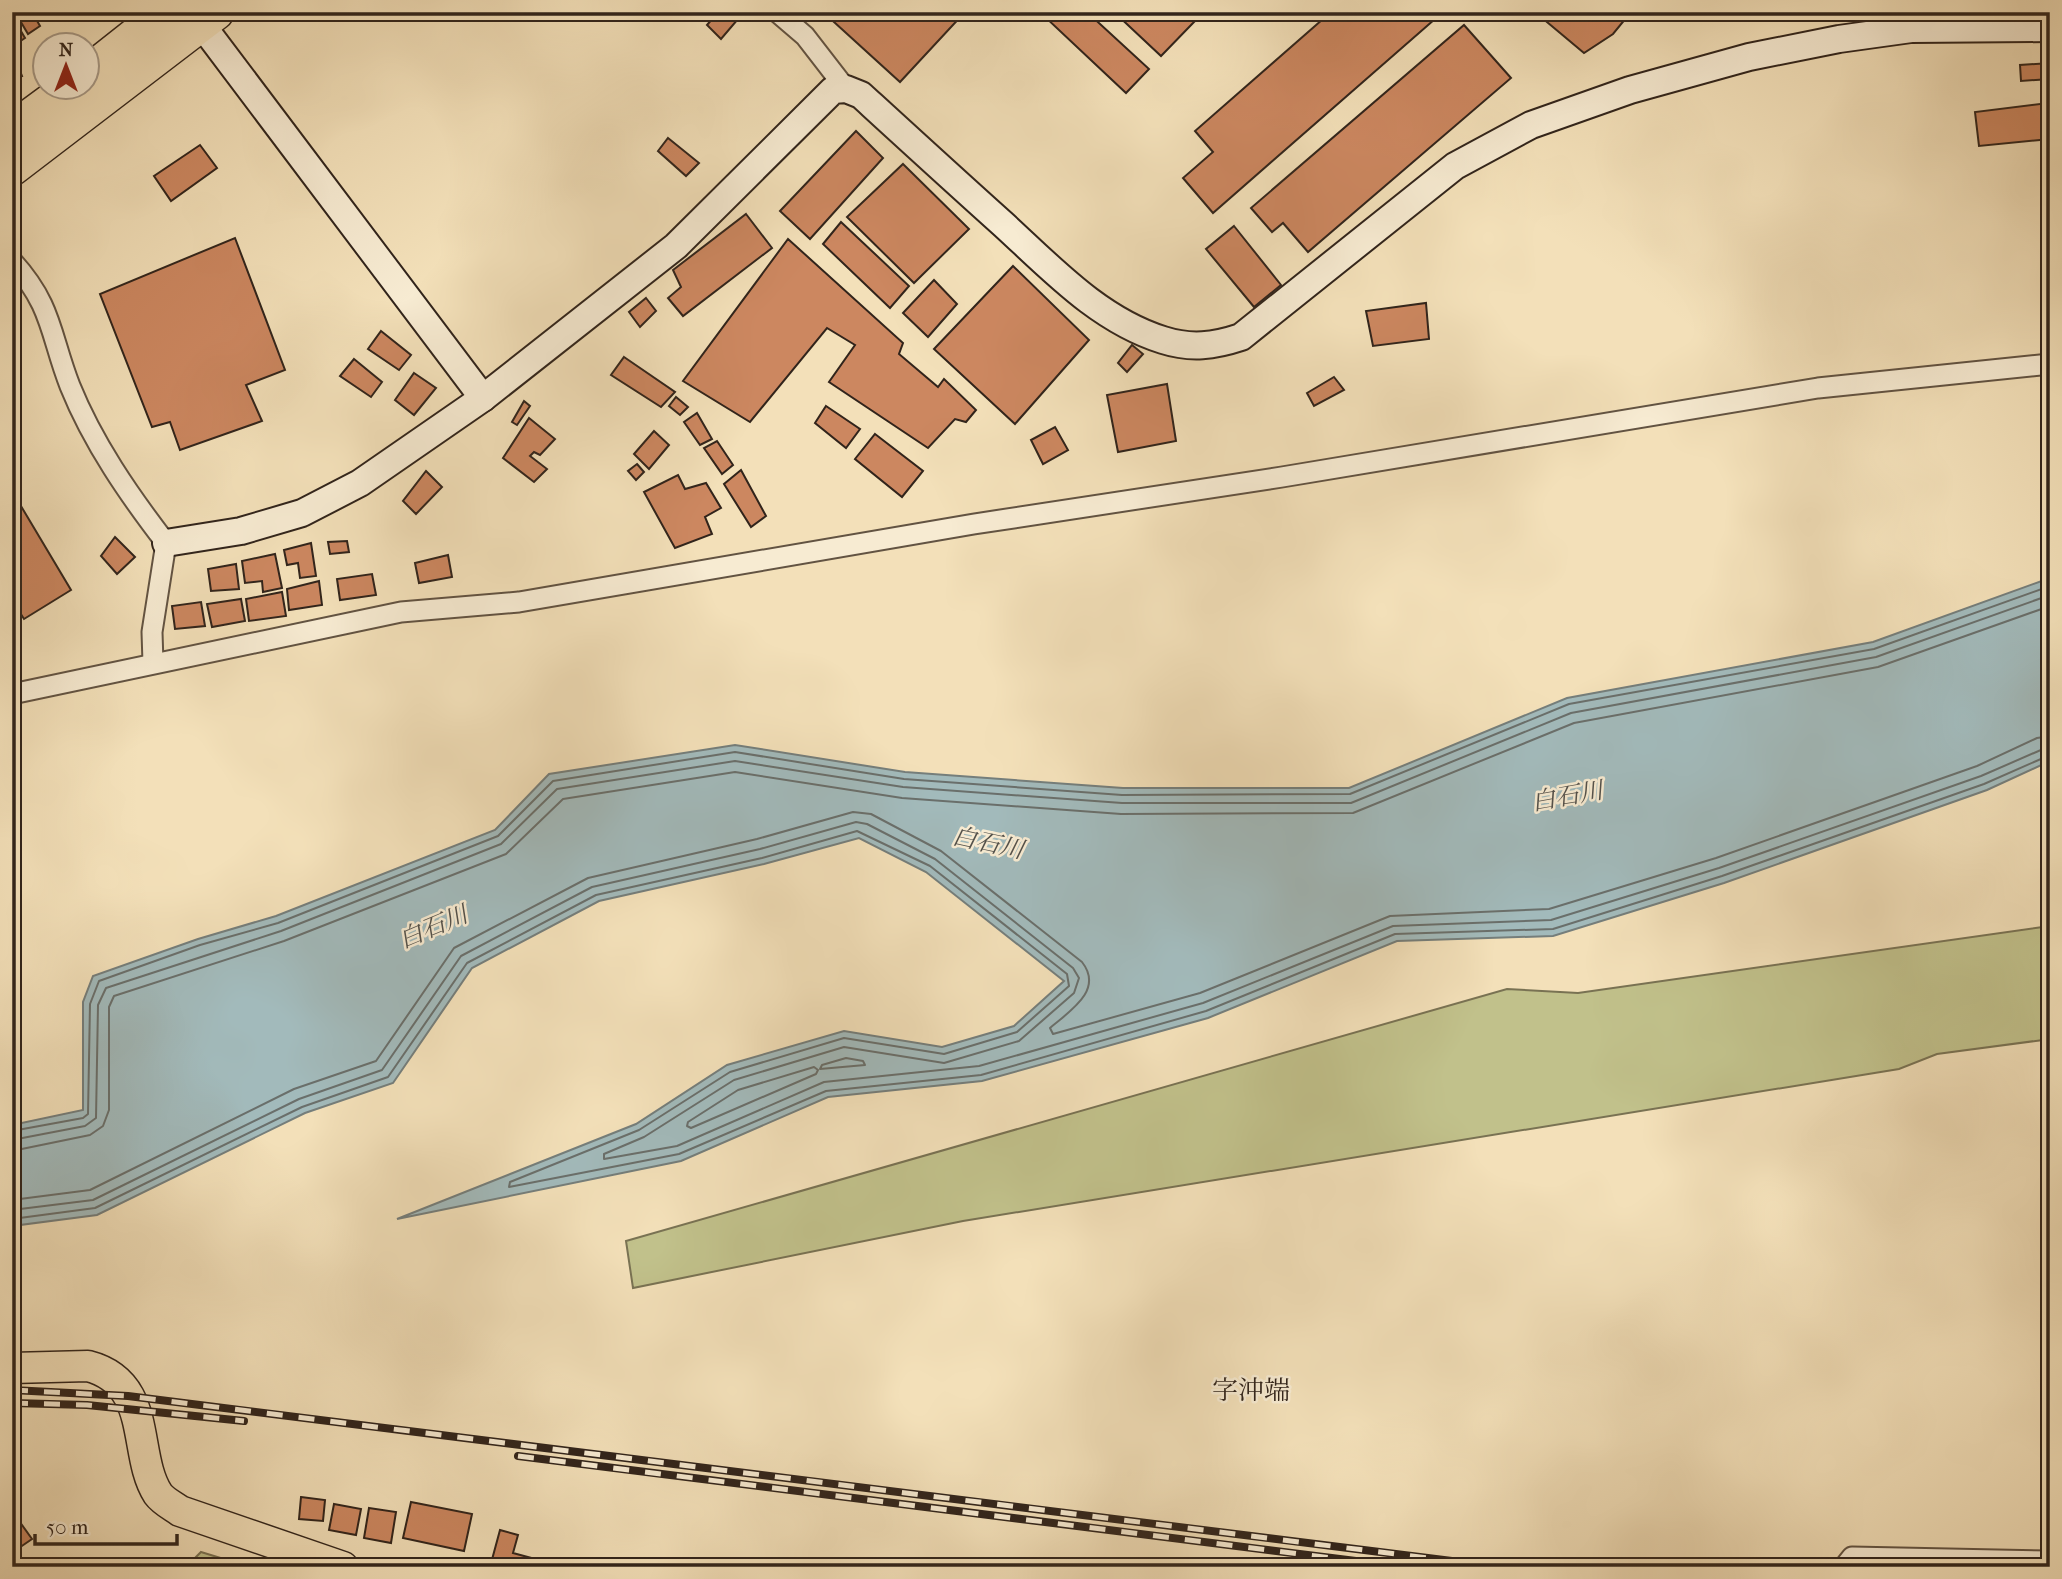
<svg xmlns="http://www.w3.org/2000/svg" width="2062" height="1579" viewBox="0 0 2062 1579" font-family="'IM FELL French Canon','Noto Serif JP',serif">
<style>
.green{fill:#c1c18b;stroke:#797253;stroke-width:2}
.water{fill:#a2babb;stroke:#757e7b;stroke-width:2}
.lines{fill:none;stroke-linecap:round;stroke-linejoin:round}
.shore{stroke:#6a6f6b;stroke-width:2}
.building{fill:#cc8760;stroke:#31241b;stroke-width:2}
.street-casing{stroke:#625342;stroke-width:23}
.secondary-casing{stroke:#31241b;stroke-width:30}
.primary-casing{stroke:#31241b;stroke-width:33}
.highway-casing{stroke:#31241b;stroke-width:38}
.street{stroke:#f7ebd2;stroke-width:19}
.secondary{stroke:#f7ebd2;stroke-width:26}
.primary{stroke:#f3e0b9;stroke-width:30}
.highway{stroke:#f3e0b9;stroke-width:35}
.rail-casing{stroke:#31241b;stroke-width:8}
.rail{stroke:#f7ebd2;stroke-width:5;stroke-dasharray:16;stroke-linecap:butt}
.labels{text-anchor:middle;stroke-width:5;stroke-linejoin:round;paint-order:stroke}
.water-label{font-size:24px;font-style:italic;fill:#53514b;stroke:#f7ebd2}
.quarter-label{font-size:26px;fill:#31241b;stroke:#f7ebd2}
</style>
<rect width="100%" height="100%" fill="#f3e0b9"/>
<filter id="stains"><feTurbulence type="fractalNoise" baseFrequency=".00286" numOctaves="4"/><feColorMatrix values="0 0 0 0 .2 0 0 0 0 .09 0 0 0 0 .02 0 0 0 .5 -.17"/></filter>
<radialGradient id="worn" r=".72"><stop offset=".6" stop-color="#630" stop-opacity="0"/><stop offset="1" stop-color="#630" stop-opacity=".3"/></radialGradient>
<!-- green -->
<g class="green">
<polygon points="2050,926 2050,1039 1937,1054 1899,1069 963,1221 633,1288 626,1241 1507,989 1578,993"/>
<polygon points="201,1552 250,1567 186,1567"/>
</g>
<!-- water -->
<polygon class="water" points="2050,578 2050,761 1987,790 1724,883 1553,936 1397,941 1208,1018 982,1081 828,1097 681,1161 397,1219 636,1124 727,1065 844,1031 942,1047 1014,1026 1064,981 926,872 859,838 764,864 599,901 472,968 393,1083 305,1113 97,1215 12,1226 12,1125 83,1110 83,1002 93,976 198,939 276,916 495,830 549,774 735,745 905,772 1123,788 1349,788 1567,698 1873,642"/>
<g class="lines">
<!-- shore -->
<g class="shore">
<polygon points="846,1058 863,1061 865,1065 820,1069 822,1065"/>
<polygon points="814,1067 818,1070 816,1074 691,1128 687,1126 688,1122 738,1090"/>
<polyline points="12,1131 83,1118 88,1114 90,1004 99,981 200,945 278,923 498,836 553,781 735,752 904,779 1122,795 1350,794 1569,704 1874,649 2050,586"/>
<polyline points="12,1140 85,1126 96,1118 98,1005 106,988 281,931 501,844 557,789 735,761 903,787 1122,803 1351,803 1571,713 1876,657 2050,595"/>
<polyline points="12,1151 90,1135 103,1126 109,1110 109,1007 114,996 284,941 506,854 563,799 735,772 902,798 1121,814 1353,813 1574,723 1878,667 2050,606"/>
<path d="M12,1200L90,1190L294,1089L376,1061L454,948L588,878L757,839L853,812L871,814L941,851L1082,962C1104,990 1070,1011 1050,1028L1053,1034L1200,993L1390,916L1549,909L1716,858L1977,766L2037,738L2050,736"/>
<polyline points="12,1210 93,1200 299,1099 382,1070 461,956 592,887 760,849 856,822 867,824 935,859 1073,968 1079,978 1074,993 1019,1041 944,1063 844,1047 734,1080 644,1137 604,1154 604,1159 677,1146 824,1082 979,1066 1203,1003 1393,926 1551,920 1719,868 1981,776 2050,746"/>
<polyline points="12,1219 95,1208 302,1107 388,1077 467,963 596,895 762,858 857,831 930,866 1067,974 1069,986 1017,1032 944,1054 844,1038 730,1072 639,1130 510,1182 509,1187 679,1154 826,1091 981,1075 1206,1011 1395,934 1553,929 1722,876 1984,784 2050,755"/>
</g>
</g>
<!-- building -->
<g class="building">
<polygon points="15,12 32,12 40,26 28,34"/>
<polygon points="718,12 744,12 721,39 707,25"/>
<polygon points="823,12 965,12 900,82"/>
<polygon points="1047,12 1087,12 1149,69 1126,93 1044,16"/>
<polygon points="1114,12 1183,12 1194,22 1161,56"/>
<polygon points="1331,12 1443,12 1213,213 1183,178 1213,152 1195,131"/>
<polygon points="1535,12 1631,12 1613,34 1584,53"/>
<polygon points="12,16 25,38 13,46 12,46"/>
<polygon points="1464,25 1511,78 1308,252 1283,223 1272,232 1251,208"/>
<polygon points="15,58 22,76 12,79 12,59"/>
<polygon points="2050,63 2050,79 2021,81 2020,65"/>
<polygon points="2048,103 2050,139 1979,146 1975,112"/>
<polygon points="856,131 883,158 810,239 780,211"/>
<polygon points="668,138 699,163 686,176 658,151"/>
<polygon points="200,145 217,168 171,201 154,176"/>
<polygon points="903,164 969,229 914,283 847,217"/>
<polygon points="746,214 772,248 683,316 668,298 681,287 673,270"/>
<polygon points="841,222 909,286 890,308 823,244"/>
<polygon points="1234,226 1281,285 1254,307 1206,249"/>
<polygon points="235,238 285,370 246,385 262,421 180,450 170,422 152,427 100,294"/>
<polygon points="788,239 903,343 899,354 938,387 944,379 976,410 966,422 955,419 928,448 829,382 855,345 827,328 750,422 683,381"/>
<polygon points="1013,266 1089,340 1015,424 934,349"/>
<polygon points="934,280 957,304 928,337 903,313"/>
<polygon points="646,298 656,311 640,327 629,312"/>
<polygon points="1426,303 1429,339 1373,346 1366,311"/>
<polygon points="381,331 411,355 399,370 368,349"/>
<polygon points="1132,345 1143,354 1127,372 1118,363"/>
<polygon points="624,357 675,392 661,407 611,375"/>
<polygon points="354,359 382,382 371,397 340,376"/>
<polygon points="414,373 436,388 414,415 395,400"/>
<polygon points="1334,377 1344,390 1314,406 1307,393"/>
<polygon points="1167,384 1176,441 1118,452 1107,395"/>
<polygon points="676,397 688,407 680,415 669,406"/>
<polygon points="524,401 530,406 517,425 512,422"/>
<polygon points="826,406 860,429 846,448 815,423"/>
<polygon points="697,413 712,439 700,445 684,422"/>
<polygon points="529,418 555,439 540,455 534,452 530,456 547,469 534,482 503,458"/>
<polygon points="1055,427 1068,450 1043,464 1031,440"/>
<polygon points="654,431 669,445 649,469 634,454"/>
<polygon points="875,434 923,471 902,497 855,459"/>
<polygon points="717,441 733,465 722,474 704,448"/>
<polygon points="637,464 644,472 636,480 628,471"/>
<polygon points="741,470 766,516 751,527 724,484"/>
<polygon points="426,471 442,487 416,514 403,501"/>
<polygon points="678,475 685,489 706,483 721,508 705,517 712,534 675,548 644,492"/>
<polygon points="12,491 71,590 24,619 12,600"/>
<polygon points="115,537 135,557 117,574 101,556"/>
<polygon points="347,541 349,552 330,554 328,542"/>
<polygon points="311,543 316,576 300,578 298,563 287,565 284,550"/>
<polygon points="275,554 282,588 263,592 262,581 245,583 242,561"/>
<polygon points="448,555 452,577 419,583 415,563"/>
<polygon points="236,564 239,589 211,591 208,569"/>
<polygon points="372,574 376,595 340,600 337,579"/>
<polygon points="319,581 322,605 289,610 287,589"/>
<polygon points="282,592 286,616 249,621 246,599"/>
<polygon points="241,599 245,621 212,627 207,604"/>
<polygon points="201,602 205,626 175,629 172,606"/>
<polygon points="301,1497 325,1500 323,1521 299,1519"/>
<polygon points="411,1502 472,1514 464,1551 403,1538"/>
<polygon points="334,1504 361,1509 356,1535 329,1530"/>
<polygon points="369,1508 396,1512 391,1543 364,1538"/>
<polygon points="17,1518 32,1539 16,1550 12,1545 12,1523"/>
<polygon points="500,1530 518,1535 513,1553 550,1563 549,1567 490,1567"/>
</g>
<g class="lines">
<!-- street casing -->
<g class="street-casing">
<g id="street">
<polyline points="777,12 805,36 846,89"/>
<path d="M12,261C53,306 50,335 70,386C93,443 129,495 166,543L152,632L153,663"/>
<polyline points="12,694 401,612 519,602 974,524 1282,477 1818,388 2050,364"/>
<polyline points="1844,1567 1852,1557 2050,1561"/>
</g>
</g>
<!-- secondary casing -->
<g class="secondary-casing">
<g id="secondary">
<polyline points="192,12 483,398"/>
<path d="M166,543L241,531L302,513L360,483L483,398L676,246L833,90L846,89L861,95C908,138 956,182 1004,225C1052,269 1099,320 1163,340C1191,349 1214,346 1241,337L1455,166L1531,125L1630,90L1749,57L1839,39L1911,29L2050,28"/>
</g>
</g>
<!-- primary casing -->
<g class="primary-casing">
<path id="primary" d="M12,1368L88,1366C154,1383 132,1454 158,1494C163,1501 173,1506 180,1511L343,1567"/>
</g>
<!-- highway casing -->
<g class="highway-casing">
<g id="highway">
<polyline points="88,73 165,12"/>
<polyline points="12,130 69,88"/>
<polyline points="12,168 216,12"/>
</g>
</g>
<!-- street -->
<use href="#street" class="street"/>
<!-- secondary -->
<use href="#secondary" class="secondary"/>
<!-- primary -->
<use href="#primary" class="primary"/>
<!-- highway -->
<use href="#highway" class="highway"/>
<!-- rail casing -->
<g class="rail-casing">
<g id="rail">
<polyline points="12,1390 128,1396 1500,1567"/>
<polyline points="12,1403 87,1405 244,1421"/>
<polyline points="518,1456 1404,1567"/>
</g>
</g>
<!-- rail -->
<use href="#rail" class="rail"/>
</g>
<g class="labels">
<!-- water labels -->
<g class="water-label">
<text transform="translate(1567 796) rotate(-10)" y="8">白石川</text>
<text transform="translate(988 843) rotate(12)" y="8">白石川</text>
<text transform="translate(433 927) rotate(-23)" y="8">白石川</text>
</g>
<!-- quarter labels -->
<g class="quarter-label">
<text x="1251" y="1399">字沖端</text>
</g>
</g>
<!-- margin -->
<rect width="2062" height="1579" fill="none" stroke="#f3e0b9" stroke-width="42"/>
<rect x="14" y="14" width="2034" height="1551" fill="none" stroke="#31241b" stroke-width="3.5"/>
<rect x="21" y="21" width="2020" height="1537" fill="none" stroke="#31241b" stroke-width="2"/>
<!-- north arrow -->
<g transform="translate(66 66)"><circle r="33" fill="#f7ebd2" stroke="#a89b89" stroke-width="2"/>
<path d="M0-5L12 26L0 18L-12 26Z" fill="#8f2418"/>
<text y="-10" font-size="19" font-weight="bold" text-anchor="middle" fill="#31241b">N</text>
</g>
<!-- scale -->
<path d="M35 1534v10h142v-10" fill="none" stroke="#31241b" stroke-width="3.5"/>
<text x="46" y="1534" font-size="21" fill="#31241b" stroke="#f7ebd2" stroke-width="5" paint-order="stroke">50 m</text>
<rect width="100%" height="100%" filter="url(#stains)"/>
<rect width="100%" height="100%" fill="url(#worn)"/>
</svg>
